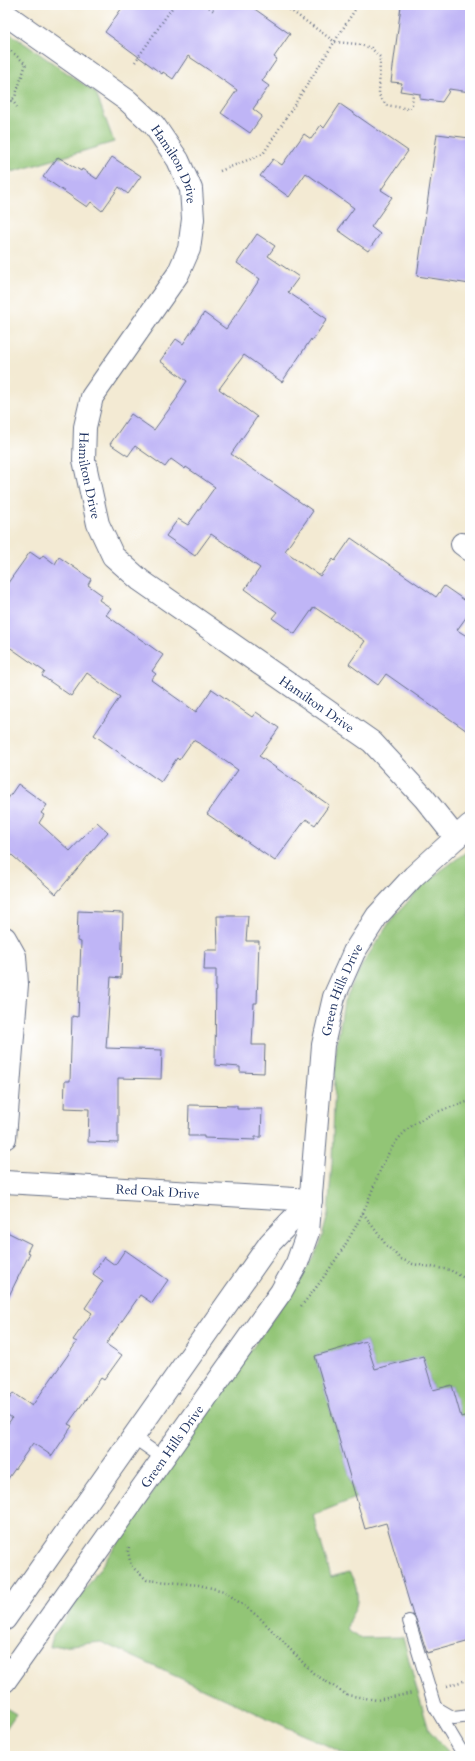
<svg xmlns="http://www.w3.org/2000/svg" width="475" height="1761" viewBox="0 0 475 1761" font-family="Cardo,serif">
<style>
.green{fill:#92c576;stroke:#567a6a}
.building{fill:#bfb5f6}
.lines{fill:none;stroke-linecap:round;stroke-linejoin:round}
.lane-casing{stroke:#677087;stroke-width:14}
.street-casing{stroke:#677087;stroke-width:24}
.path{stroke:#677087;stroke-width:2.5;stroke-dasharray:1 3;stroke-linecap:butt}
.lane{stroke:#fff;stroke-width:12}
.street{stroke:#fff;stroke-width:22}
.labels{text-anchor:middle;stroke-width:3.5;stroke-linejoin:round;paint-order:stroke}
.street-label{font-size:13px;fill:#1b2f5e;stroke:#fff}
</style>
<rect width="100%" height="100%" fill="#fff"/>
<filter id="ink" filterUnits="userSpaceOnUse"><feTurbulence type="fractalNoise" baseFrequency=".025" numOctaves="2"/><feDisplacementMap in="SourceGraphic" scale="8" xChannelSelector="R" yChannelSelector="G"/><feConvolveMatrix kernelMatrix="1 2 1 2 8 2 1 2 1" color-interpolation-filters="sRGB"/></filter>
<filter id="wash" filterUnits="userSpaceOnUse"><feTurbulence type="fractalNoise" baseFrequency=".012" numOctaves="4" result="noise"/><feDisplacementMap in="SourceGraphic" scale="16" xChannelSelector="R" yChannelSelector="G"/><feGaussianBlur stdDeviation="0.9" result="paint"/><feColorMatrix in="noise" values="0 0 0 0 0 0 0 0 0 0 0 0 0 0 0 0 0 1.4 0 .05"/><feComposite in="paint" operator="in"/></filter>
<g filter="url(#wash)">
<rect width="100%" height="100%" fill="#f3ead3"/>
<!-- green -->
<g class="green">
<polygon points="5,30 96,93 114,142 12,172 5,157"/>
<path d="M470,849V1414L461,1417L452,1385L433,1390L423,1356L375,1369L366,1341L315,1356L356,1498L313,1515L331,1577L349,1572C356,1582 360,1598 355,1609C351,1618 348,1619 347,1630L360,1638L403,1637L413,1676L429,1730L452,1756H350L101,1642L50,1647L53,1636L303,1275L320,1244L328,1214L332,1162L336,1050L344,1002L362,965L391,920L426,882Z"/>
<polygon points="6,1708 16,1714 5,1730 5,1709"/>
</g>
<g id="blocks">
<!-- building -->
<g class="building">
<polygon points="124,5 249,5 290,34 274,57 277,59 262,81 269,86 253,109 262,116 250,133 221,113 237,90 203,66 188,56 173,79 163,72 162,74 105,32"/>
<polygon points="414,5 470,6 470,92 449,89 448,93 442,102 420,99 420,94 400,91 402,83 391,82 401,6"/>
<polygon points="340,104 408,151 381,190 392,197 371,227 380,234 368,251 338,230 354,208 306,173 289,197 260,176 273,159 282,165 304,134 311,139 321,125 324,128"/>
<polygon points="437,134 470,138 470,284 417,276"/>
<polygon points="58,157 81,171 82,169 97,179 112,157 141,176 128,194 119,187 102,211 91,202 87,207 43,177"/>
<polygon points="257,234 275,246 268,256 299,277 288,292 327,319 312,341 311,339 282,382 244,355 219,389 257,417 231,454 313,511 285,551 320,576 333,559 335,561 351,538 436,597 444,586 470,604 470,612 457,630 470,638 470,733 386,674 378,685 349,664 365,641 314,607 295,634 272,618 277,612 245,589 260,568 211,534 195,556 166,536 178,519 188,525 215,487 186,467 185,469 171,459 165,467 135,446 128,456 110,444 131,414 154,430 178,397 177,396 187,381 160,361 176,339 183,344 204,313 226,329 260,279 237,263"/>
<polygon points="30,552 40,559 43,555 55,564 59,557 91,579 88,585 102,595 99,600 111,608 106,615 163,655 152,671 156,674 151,680 196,712 212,689 252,717 256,712 279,728 259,756 329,805 315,825 306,819 275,861 207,814 238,770 202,745 193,740 179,760 177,758 161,782 94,735 120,697 87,673 71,696 42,676 45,672 5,644 5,587"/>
<polygon points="18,784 47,805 41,813 44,815 39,823 70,851 97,822 108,832 56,894 5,849 5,803"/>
<polygon points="78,911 123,913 121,978 111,977 106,1048 162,1050 161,1079 118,1078 118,1143 88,1142 89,1109 64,1108 65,1081 70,1081 72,1016 78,1017 81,942 77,941"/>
<polygon points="217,916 248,916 246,941 259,941 257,1003 254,1003 252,1045 265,1045 264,1073 240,1072 240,1067 215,1065 216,970 204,970 205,950 218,950"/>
<polygon points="189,1105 237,1106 237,1109 262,1109 261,1137 255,1137 255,1140 204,1138 204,1136 188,1136"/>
<polygon points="5,1231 31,1244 27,1252 30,1253 5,1304"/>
<polygon points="125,1250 168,1280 152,1303 140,1295 106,1344 122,1355 104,1380 101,1378 68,1424 72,1426 52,1456 33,1443 5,1483 5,1428 12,1418 5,1413 5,1406 13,1393 32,1406 77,1342 73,1340 92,1313 85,1308 103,1281 93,1274 104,1257 115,1265"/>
<polygon points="366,1341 375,1369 423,1356 433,1390 452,1385 461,1417 470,1414 470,1641 427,1653 416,1619 413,1615 386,1523 365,1529 315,1356"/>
</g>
</g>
</g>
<g filter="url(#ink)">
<use href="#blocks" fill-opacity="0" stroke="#677087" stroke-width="1"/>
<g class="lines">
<!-- lane casing -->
<g class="lane-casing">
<g id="lane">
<polyline points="133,1437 163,1458"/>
<polyline points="409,1621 435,1707"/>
<polyline points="468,1756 460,1749 435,1707 454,1718 470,1716"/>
</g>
</g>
<!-- street casing -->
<g class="street-casing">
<g id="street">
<path id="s1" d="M5,14L128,101L154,125L178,160L191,189L193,219L189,249L178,274L92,397L85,427L84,460L98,524L113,556L140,580L372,742L424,798L456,838"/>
<polyline points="462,544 470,550"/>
<polyline points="5,938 15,956 17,984 5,1138"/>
<path id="s2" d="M5,1182L311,1200"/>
<polyline points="5,1619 270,1243 311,1200"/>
<path id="s3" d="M5,1681L281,1292L297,1263L308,1232L323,1045L334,997L354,952L377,916L414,876L470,825"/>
</g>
</g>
<!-- path -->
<g class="path">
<polyline points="206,5 215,12"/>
<polyline points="283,5 335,42 357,44 371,48 380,57 379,95 386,105 409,109 412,104 413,93"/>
<polyline points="5,46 26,64 15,97 5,106"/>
<polyline points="135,62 174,5"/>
<polyline points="12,100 17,107"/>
<polyline points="220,171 263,154 358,5"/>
<polyline points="363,1213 387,1246 401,1259 413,1264 450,1270 470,1281"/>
<path d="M301,1306C322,1282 349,1242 363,1212C376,1185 383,1152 405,1132C423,1114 446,1109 470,1101"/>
<polyline points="129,1547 128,1551 131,1566 147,1580 199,1585 224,1591 259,1617 313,1673 347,1695 377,1700 413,1693"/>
<polyline points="447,1686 470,1679"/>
</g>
<!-- lane -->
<use href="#lane" class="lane"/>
<!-- street -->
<use href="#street" class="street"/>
</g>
</g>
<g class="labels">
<!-- street labels -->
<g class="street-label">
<text dy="5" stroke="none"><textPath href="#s1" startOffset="231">Hamilton Drive</textPath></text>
<text dy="5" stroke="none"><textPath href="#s1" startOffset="578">Hamilton Drive</textPath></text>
<text dy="5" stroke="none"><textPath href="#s1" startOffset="915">Hamilton Drive</textPath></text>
<text dy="5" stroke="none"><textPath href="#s3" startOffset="789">Green Hills Drive</textPath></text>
<text dy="5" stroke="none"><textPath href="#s2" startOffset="153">Red Oak Drive</textPath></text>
<text dy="5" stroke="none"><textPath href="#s3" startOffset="288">Green Hills Drive</textPath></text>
</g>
</g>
<!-- margin -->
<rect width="475" height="1761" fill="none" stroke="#fff" stroke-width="20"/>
</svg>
